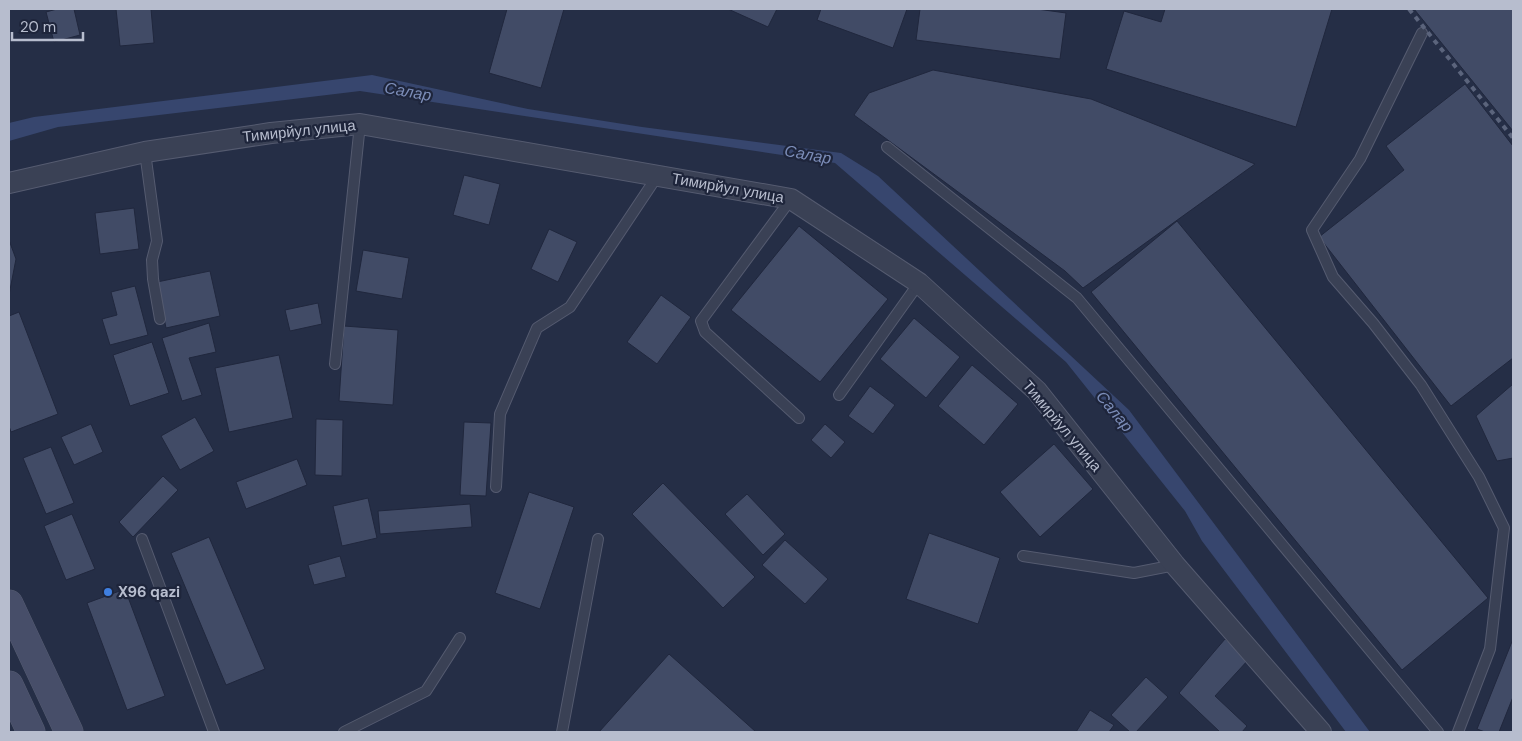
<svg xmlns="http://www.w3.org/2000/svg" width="1522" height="741" viewBox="0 0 1522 741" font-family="'DM Sans',sans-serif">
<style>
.water{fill:#37466e}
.building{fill:#414b66;stroke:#20273d}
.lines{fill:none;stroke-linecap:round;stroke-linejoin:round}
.service-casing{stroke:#555b70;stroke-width:12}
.minor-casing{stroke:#555b70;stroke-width:22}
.secondary-casing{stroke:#555b70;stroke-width:29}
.service{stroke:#3a4155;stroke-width:10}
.minor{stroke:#3a4155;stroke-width:20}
.secondary{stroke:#474e69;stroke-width:28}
.rail{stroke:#5b647c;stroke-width:4;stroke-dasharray:5 5;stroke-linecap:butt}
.shop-dot{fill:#3f7fe0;stroke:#1e253b;stroke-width:2}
.labels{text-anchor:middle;stroke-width:4.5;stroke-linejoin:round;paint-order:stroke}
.street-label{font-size:15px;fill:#b7bdce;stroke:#1e253b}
.poi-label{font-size:15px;font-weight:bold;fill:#b7bdce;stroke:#1e253b;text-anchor:start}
.water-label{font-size:16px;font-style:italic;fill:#7c8db8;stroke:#1e253b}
</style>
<rect width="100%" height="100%" fill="#252e46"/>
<!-- water -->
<polygon class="water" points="372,75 528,109 642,127 841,153 878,176 1129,410 1370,732 1346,732 1202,541 1185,511 1066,362 835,163 360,91 58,127 9,141 9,123 34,117"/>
<!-- building -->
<g class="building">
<polygon points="57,9 74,9 80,35 54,42 46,12"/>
<polygon points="116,9 151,9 154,43 120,46"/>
<polygon points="507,9 564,9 541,88 489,73"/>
<polygon points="728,9 777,9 768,27"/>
<polygon points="821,9 907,9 893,48 817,20"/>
<polygon points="920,9 1037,9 1066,13 1060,59 916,40"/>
<polygon points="1165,9 1332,9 1296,127 1106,69 1124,11 1161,22"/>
<polygon points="1414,9 1513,9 1513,131"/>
<polygon points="933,70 1091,99 1255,164 1083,288 1065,271 854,115 869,93"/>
<polygon points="1465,84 1513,146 1513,358 1451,406 1319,237 1404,170 1386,146"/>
<polygon points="464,175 500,184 489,225 453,215"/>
<polygon points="134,208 139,249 100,254 95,213"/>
<polygon points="1177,221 1488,598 1402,670 1091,292"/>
<polygon points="799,226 888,299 820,382 731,310"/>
<polygon points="549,229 577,242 558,282 531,269"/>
<polygon points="9,240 16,259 9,295"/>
<polygon points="363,250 409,258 402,299 356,291"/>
<polygon points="210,271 220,316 166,328 157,282"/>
<polygon points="135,286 148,335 110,345 102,319 117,315 111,292"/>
<polygon points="661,295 691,317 657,364 627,342"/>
<polygon points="318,303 322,324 290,331 285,310"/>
<polygon points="19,312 58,414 11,432 9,426 9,316"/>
<polygon points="914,318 960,357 926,398 880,359"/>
<polygon points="209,323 216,352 189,358 202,395 182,401 162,338"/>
<polygon points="344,326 398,330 393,405 339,401"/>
<polygon points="152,342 169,393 130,406 113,355"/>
<polygon points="279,355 293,418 229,432 215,368"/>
<polygon points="972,365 1018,404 984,445 938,406"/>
<polygon points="1513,384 1513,458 1497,461 1476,416"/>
<polygon points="870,386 895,405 873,434 848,416"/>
<polygon points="195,417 214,451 180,470 161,436"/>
<polygon points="316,419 343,420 342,476 315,475"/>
<polygon points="464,422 491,423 486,496 460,495"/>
<polygon points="91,424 103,452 74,465 61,437"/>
<polygon points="825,424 845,442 831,458 811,440"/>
<polygon points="1054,444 1093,489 1040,537 1000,492"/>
<polygon points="51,447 74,503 46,514 23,458"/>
<polygon points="297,459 307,485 246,509 236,482"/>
<polygon points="163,476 178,490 133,537 119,522"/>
<polygon points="663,483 755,577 723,608 632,514"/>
<polygon points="529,492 574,507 540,609 495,593"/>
<polygon points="747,494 785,534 763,555 725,514"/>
<polygon points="368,498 377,538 342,546 333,506"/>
<polygon points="470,504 472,527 380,534 378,511"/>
<polygon points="72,514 95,569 66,580 44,526"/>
<polygon points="929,533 1000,558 978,624 906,599"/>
<polygon points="209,537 265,669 226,685 171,553"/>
<polygon points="785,540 828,579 805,604 762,565"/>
<polygon points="340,556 346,577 314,585 308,565"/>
<polygon points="125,589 165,696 127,710 87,603"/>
<polygon points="1225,639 1249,659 1215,696 1247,726 1242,732 1220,732 1179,693"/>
<polygon points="1513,639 1513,697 1499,732 1485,732 1477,729"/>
<polygon points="669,654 756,732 599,732"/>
<polygon points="1146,677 1168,697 1136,732 1130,732 1111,715"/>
<polygon points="1090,710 1114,725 1109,732 1076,732"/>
</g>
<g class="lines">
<!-- service casing -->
<g class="service-casing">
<g id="service">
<polyline points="1422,33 1360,159 1312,230 1333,277 1373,323 1421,385 1479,477 1504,528 1490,649 1458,732"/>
<polyline points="887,147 1077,298 1438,732"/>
<polyline points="145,152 157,241 152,260 153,279 160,319"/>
<polyline points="791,199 701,321 705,332 799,418"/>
<polyline points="335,364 360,124"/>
<polyline points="839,395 919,283"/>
<polyline points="496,487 500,414 537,328 570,307 658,175"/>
<polyline points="142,539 214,732"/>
<polyline points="1023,556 1134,573 1175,565"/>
<polyline points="344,732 426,691 460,638"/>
<polyline points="562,732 598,539"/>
</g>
</g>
<!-- minor casing -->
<g class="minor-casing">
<polyline id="minor" points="9,183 145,152 271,133 360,124 791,199 919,283 1037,391 1175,565 1321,732"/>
</g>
<!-- secondary casing -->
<g class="secondary-casing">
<g id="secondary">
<polyline points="9,604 69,732"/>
<polyline points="9,685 31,732"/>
</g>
</g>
<!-- service -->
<use href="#service" class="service"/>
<!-- minor -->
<use href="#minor" class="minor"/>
<!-- secondary -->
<use href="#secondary" class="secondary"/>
<!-- rail -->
<polyline class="rail" points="1409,9 1513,138"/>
</g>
<!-- markers -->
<circle class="shop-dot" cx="108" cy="592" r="5"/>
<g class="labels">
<!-- street labels -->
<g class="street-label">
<text transform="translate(299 131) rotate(-6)" y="5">Тимирйул улица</text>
<text transform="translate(728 188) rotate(10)" y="5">Тимирйул улица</text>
<text transform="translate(1062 426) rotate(50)" y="5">Тимирйул улица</text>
</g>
<!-- poi labels -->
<g class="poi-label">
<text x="118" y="597">X96 qazi</text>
</g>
<!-- water labels -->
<g class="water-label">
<text transform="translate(408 91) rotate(10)" y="6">Салар</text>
<text transform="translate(808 154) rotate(10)" y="6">Салар</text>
<text transform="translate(1115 411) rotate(50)" y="6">Салар</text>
</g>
</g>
<!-- border -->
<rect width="1522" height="741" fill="none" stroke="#b7bdce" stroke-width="20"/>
<!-- scale -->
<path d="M12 32v8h71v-8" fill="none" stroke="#b7bdce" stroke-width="2.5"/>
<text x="20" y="32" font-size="15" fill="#b7bdce" stroke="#1e253b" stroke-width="4" paint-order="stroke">20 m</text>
</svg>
